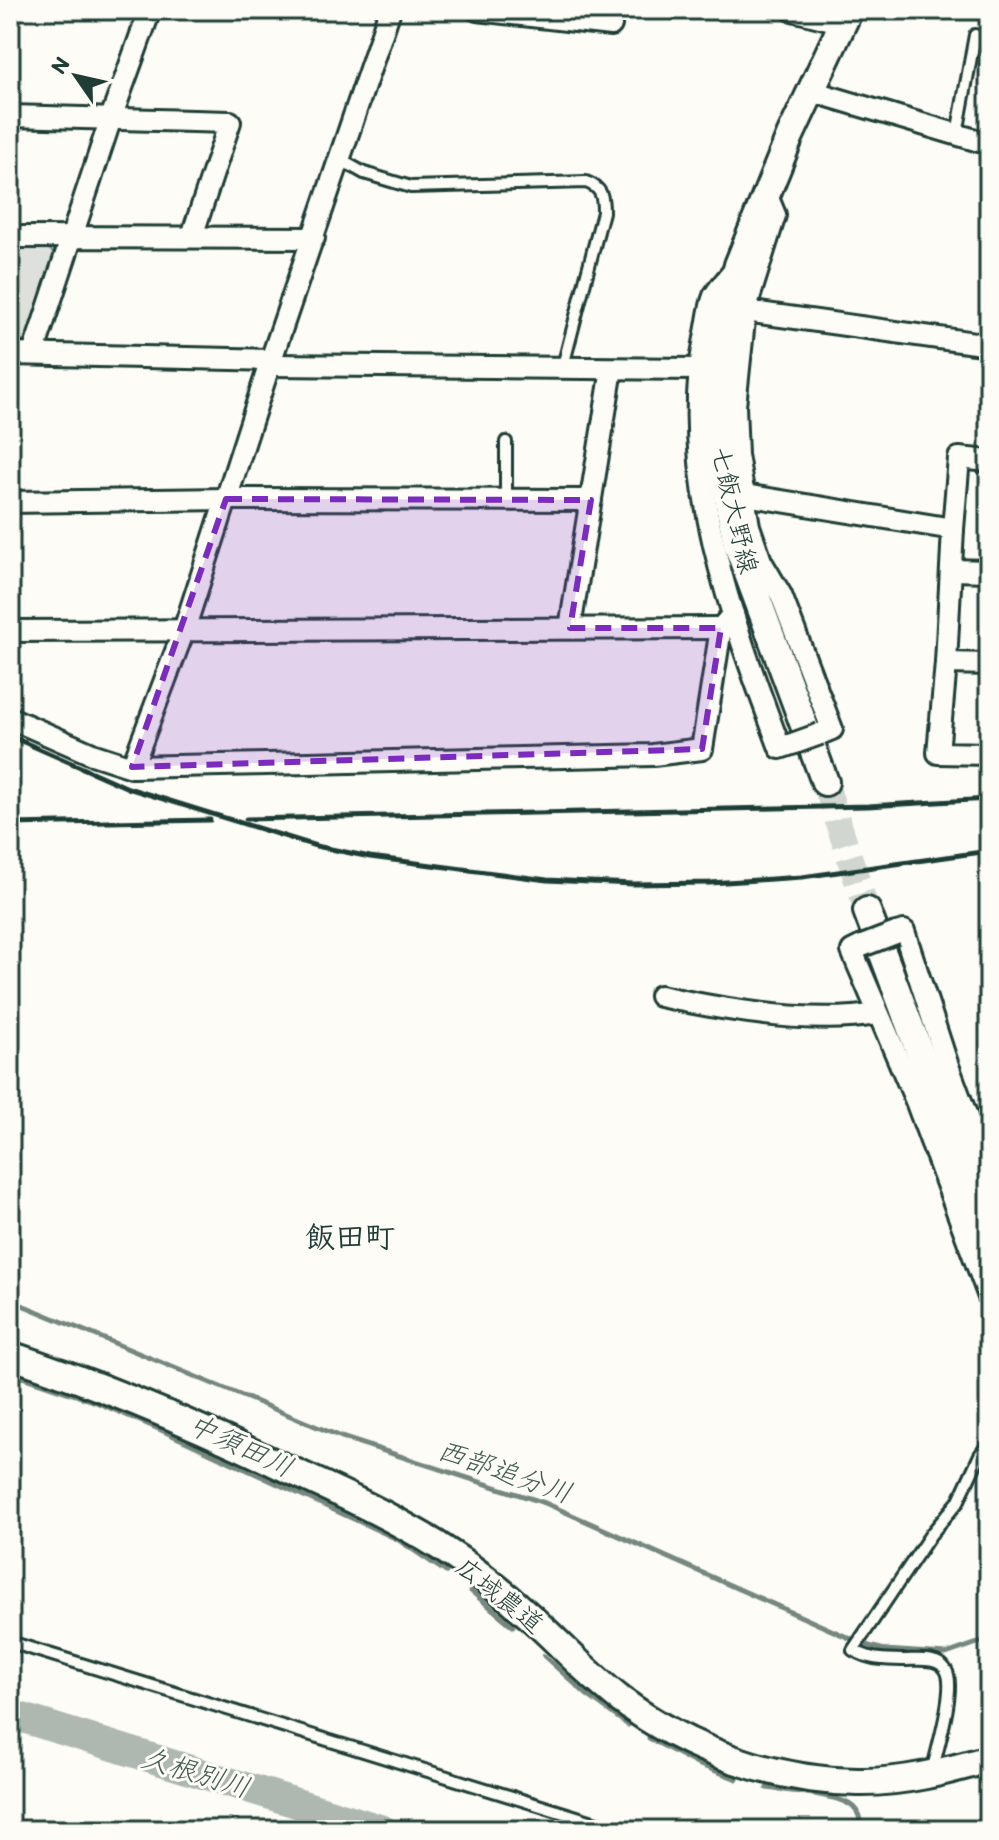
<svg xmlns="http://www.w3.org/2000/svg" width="999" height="1840" viewBox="0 0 999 1840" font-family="Itim,'Klee One',sans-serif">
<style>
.green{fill:#dde0db;stroke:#7e8e88;stroke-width:2}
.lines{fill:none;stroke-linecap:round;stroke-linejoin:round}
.stream{stroke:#75877f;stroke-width:5}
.river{stroke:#aeb8b1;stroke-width:30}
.secondary-tunnel{stroke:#d1d6d0;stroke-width:26;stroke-dasharray:26 13;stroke-linecap:butt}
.lane-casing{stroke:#1f3d34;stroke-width:16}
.street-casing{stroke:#1f3d34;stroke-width:26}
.secondary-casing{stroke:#1f3d34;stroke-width:32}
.lane{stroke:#fdfcf7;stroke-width:10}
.street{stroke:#fdfcf7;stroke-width:20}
.secondary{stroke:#fdfcf7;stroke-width:26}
.rail{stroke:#1f3d34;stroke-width:5}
.street-bridge-casing{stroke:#1f3d34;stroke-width:26;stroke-linecap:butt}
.street-bridge{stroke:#fdfcf7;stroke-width:20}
.marked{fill:#7b2cbf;fill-opacity:0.2;stroke:#7b2cbf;stroke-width:6;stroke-dasharray:16 10;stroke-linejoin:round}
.labels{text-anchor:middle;stroke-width:6;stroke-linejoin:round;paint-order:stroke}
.street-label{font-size:26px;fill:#1f3d34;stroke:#fdfcf7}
.water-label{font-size:28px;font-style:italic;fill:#435c53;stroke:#fdfcf7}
.quarter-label{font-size:30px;font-weight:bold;fill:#1f3d34;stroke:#fdfcf7}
</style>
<rect width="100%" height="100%" fill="#fdfcf7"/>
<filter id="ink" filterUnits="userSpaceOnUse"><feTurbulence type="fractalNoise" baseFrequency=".0125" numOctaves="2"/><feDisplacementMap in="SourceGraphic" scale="16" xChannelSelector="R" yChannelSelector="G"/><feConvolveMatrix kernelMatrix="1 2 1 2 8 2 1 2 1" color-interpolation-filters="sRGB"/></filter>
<g filter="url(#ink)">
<!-- green -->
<polygon class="green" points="10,247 48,247 57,258 27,338 14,347 10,347"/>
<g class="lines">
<!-- stream -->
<g class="stream">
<polyline points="10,1300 344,1438 545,1503 865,1645 885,1650 946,1654 989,1639"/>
<polyline points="10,1373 96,1402 161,1430 397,1539 446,1572"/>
<polyline points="471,1591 513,1626"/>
<polyline points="544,1656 586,1694 628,1725"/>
<polyline points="649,1738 697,1764 737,1779"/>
<path d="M767,1788C786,1791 840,1794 853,1807C860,1813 860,1821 861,1830"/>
</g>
<!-- river -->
<polyline class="river" points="10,1714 383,1830"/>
<!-- secondary-tunnel -->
<polyline class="secondary-tunnel" points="825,782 867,911"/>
<!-- lane casing -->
<g class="lane-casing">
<g id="lane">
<polyline points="957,134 975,35"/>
<path d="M341,160L364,173L411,187L586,182C602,188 603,196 603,212L563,366"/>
<polyline points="506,442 506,500"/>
<polyline points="10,1642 619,1830"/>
<path d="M932,1773C936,1752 957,1687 946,1670C939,1657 918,1660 906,1660C883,1659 873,1661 853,1650L931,1534L958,1502L980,1455L989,1443"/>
</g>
</g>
<!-- street casing -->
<g class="street-casing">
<g id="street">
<polyline points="477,10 611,25"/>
<polyline points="792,10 844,23"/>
<polyline points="811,91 989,144"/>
<polyline points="10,116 230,122 192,236"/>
<polyline points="766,193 775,215 745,311 735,406 737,455 749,526 761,561 781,595 832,729 820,734"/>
<polyline points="10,237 314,238"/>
<path d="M733,272C727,279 719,288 714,296C709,308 708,325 705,338C677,474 733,622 780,748L795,743"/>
<polyline points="745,311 989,345"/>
<polyline points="10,354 271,360"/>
<polyline points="33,354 111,118 150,10"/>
<polyline points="270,365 699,369"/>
<polyline points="745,495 953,529 946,663 989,664"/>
<polyline points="10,502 226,499 591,500"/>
<polyline points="953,529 959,458 989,461"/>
<polyline points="952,570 989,571"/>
<polyline points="570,628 612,369"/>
<polyline points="10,631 721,628"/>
<polyline points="946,663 938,753 989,754"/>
<polyline points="10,718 92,754 132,767 653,755 702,749 721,628 733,614"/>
<polyline points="132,767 184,630 271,360 390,10"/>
<polyline points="896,933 904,931 947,1063 989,1176"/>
<polyline points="862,946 852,951 916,1101 989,1297"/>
<path d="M660,996C724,1010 813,1025 877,1014"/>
</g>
</g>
<!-- secondary casing -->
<g class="secondary-casing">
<g id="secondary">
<polyline points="825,782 737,544 720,460 718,371 725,320 738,265 790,136 849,10"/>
<polyline points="867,911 989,1238"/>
<path d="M10,1355C103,1386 191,1423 279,1465C323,1485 368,1505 410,1529C452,1552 492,1582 527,1614C559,1642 587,1674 621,1700C688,1750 774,1781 858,1782C902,1783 947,1771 989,1759"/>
</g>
</g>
<!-- lane -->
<use href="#lane" class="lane"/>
<!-- street -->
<use href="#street" class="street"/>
<!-- secondary -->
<use href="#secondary" class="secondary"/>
<!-- rail -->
<g class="rail">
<polyline points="10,736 128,788 316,846 370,857 547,880 633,884 710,883 802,877 989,851"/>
<polyline points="246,819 868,806 989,799"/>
<polyline points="10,824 210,820"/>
</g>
<!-- street-bridge casing -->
<g class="street-bridge-casing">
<g id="street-bridge">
<polyline points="795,743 820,734"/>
<polyline points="862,946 896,933"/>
</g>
</g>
<!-- street-bridge -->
<use href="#street-bridge" class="street-bridge"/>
</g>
</g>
<!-- marked area -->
<path class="marked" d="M226,499L591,500L570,628H721L702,749L132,767Z"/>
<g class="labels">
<!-- street labels -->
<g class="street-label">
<text transform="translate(735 510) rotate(77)" y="9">七飯大野線</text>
<text transform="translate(500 1595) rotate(39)" y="9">広域農道</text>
</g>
<!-- water labels -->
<g class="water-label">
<text transform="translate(241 1445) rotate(25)" y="10">中須田川</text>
<text transform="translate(505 1471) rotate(19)" y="10">西部追分川</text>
<text transform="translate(196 1772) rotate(17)" y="10">久根別川</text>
</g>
<!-- quarter labels -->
<g class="quarter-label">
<text x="350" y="1247">飯田町</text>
</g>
</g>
<!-- margin -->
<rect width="999" height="1840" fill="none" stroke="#fdfcf7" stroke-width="40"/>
<rect x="20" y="20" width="959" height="1800" fill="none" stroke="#1f3d34" stroke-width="3" filter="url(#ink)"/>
<!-- north arrow -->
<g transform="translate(76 76) rotate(304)" stroke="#fdfcf7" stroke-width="6" paint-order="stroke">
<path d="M0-6L14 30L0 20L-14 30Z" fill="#1f3d34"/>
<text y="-12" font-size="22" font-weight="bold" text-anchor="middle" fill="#1f3d34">N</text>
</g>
</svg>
